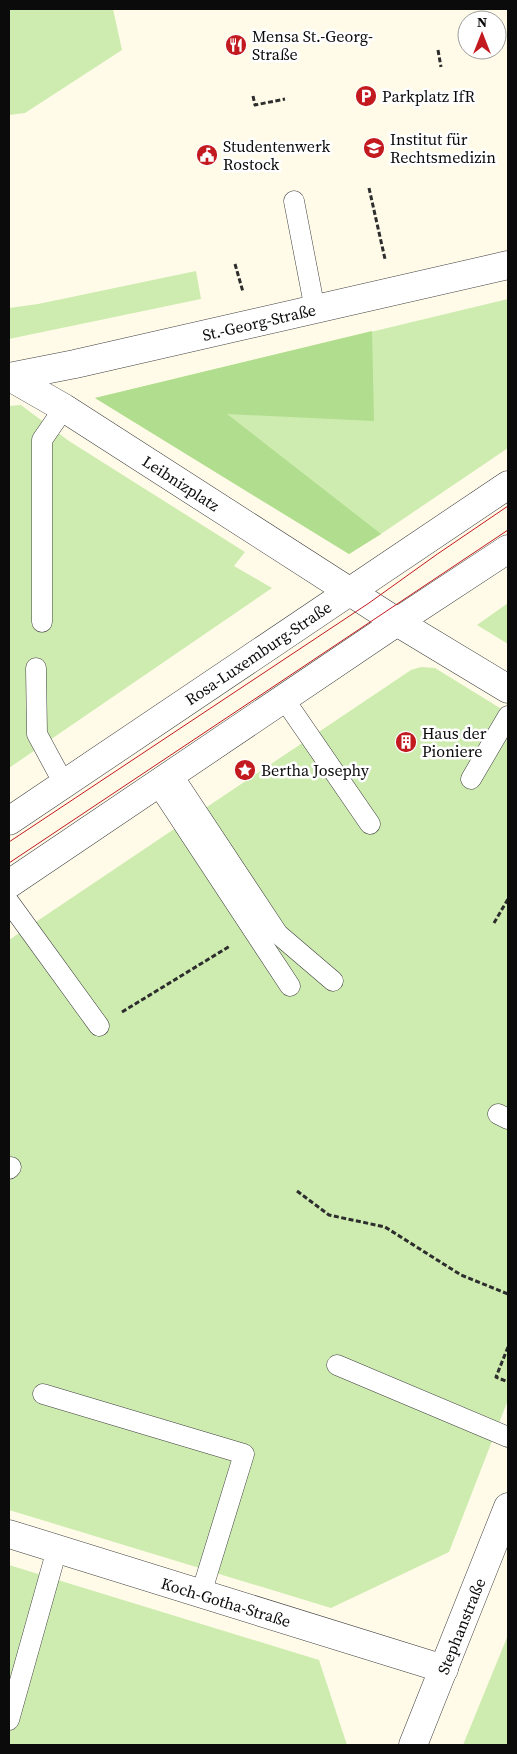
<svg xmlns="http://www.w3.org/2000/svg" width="517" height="1754" viewBox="0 0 517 1754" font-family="'Source Serif 4',serif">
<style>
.green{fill:#ceecb0}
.forest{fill:#b1dd8e}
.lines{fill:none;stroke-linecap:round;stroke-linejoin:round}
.service-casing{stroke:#3e3e3e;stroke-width:21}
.minor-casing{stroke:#3e3e3e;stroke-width:29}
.tertiary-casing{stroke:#3e3e3e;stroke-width:29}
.path{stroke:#2d2d2d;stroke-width:3;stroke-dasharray:5 2.5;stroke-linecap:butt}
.service{stroke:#fff;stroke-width:20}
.minor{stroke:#fff;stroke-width:28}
.tertiary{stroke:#fff;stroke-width:28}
.tram{stroke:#c31a20;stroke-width:1}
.labels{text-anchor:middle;stroke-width:5;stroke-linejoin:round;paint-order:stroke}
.poi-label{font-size:16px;fill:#0b0b0b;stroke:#fff;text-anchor:start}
.street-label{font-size:16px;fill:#0b0b0b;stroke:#fff}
</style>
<rect width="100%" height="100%" fill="#fffbe8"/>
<!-- green -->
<g class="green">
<polygon points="9,9 113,9 122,50 25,113 9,115"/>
<polygon points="196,271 201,299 9,339 9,308 38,304"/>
<polygon points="508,299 508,448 381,534 349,554 95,398"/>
<polygon points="21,405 69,441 245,552 234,566 272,588 9,768 9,406"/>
<polygon points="508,603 508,644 477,625"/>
<polygon points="421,667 435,668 508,713 508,1400 449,1552 331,1608 9,1510 9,940 411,670"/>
<polygon points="9,1565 319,1660 347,1745 9,1745"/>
<polygon points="508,1635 508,1745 463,1745"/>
</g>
<!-- forest -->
<polygon class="forest" points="372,331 374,421 227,414 381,534 349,554 95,398"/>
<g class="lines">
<!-- service casing -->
<g class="service-casing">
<g id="service">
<polyline points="294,201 315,310"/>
<polyline points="42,622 42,440 64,408"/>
<polyline points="36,668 37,734 64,784"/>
<polyline points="284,699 370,824"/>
<polyline points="172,774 278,934 333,981"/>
<polyline points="471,779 508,716"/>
<polyline points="157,784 290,986"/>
<polyline points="9,902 99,1026"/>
<polyline points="498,1114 508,1119"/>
<polyline points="9,1169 11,1167"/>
<polyline points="337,1365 508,1437"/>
<polyline points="43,1394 244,1454 201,1594"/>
<polyline points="9,1720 57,1549"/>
</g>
</g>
<!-- minor casing -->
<g class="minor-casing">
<g id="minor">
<polyline points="9,377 75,364 508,265"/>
<polyline points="10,377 64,408 397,622 508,689"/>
<polyline points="9,1534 444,1669"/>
<polyline points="413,1745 508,1507"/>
</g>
</g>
<!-- tertiary casing -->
<g class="tertiary-casing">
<g id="tertiary">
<polyline points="9,821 508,485"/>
<polyline points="9,884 397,622 508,549"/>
</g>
</g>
<!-- path -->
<g class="path">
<polyline points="438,50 441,67"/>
<polyline points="253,96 255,105 285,99"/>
<polyline points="369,188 385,259"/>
<polyline points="235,264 243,292"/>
<polyline points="494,923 508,899"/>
<polyline points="122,1012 230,946"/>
<polyline points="297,1191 329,1215 385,1227 461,1275 508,1294"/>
<polyline points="508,1347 496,1377 508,1382"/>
</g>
<!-- service -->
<use href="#service" class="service"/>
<!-- minor -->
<use href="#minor" class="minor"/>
<!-- tertiary -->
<use href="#tertiary" class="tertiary"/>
<!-- tram -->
<g class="tram">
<polyline points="9,842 369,603 436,555 508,506"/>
<polyline points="9,863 508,530"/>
</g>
</g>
<!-- icons -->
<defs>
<g id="restaurant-disc" transform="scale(1.125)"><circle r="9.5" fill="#c31a20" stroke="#fff"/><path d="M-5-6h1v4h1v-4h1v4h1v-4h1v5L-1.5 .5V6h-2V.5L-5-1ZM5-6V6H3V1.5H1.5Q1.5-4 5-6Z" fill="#fff"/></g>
<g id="parking-disc" transform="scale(1.125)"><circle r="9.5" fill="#c31a20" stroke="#fff"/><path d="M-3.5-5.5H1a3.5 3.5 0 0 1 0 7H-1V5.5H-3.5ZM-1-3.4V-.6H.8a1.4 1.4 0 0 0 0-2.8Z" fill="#fff"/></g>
<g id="university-disc" transform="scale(1.125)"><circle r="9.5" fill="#c31a20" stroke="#fff"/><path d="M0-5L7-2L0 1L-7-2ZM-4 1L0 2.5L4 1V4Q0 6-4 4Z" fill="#fff"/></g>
<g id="civic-disc" transform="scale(1.125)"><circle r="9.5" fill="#c31a20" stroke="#fff"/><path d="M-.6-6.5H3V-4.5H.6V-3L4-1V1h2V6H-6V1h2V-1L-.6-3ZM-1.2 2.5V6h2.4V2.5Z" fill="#fff"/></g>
<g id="building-disc" transform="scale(1.125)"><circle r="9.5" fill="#c31a20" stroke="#fff"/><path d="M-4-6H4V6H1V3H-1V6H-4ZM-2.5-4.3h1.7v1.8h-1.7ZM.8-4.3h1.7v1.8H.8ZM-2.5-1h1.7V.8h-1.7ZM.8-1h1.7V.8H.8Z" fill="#fff"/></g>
<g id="sight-disc" transform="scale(1.125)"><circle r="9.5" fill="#c31a20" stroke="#fff"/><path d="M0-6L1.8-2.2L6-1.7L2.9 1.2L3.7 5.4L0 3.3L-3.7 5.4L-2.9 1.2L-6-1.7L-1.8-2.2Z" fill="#fff"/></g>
</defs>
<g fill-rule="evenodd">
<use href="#restaurant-disc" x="236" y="45"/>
<use href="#parking-disc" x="366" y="96"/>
<use href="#university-disc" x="374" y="148"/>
<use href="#civic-disc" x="207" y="155"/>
<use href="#building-disc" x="406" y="742"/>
<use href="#sight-disc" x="245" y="770"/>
</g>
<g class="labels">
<!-- poi labels -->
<g class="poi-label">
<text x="252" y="42">Mensa St.-Georg-<tspan x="252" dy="18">Straße</tspan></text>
<text x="382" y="102">Parkplatz IfR</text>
<text x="390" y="145">Institut für<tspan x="390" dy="18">Rechtsmedizin</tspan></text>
<text x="223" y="152">Studentenwerk<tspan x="223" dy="18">Rostock</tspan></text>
<text x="422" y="739">Haus der<tspan x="422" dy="18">Pioniere</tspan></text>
<text x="261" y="776">Bertha Josephy</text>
</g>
<!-- street labels -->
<g class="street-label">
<text transform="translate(259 322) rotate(-13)" y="6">St.-Georg-Straße</text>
<text transform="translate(181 483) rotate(33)" y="6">Leibnizplatz</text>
<text transform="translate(258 653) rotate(-34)" y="6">Rosa-Luxemburg-Straße</text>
<text transform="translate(226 1602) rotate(17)" y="6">Koch-Gotha-Straße</text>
<text transform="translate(461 1626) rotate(-68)" y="6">Stephanstraße</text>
</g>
</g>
<!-- border -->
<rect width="517" height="1754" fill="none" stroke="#0b0b0b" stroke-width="20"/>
<!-- north arrow -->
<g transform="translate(482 35)"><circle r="24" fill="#ffffff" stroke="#9d9d9d"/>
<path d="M0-4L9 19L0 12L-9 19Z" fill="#c31a20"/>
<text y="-8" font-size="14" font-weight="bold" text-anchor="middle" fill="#0b0b0b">N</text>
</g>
</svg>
